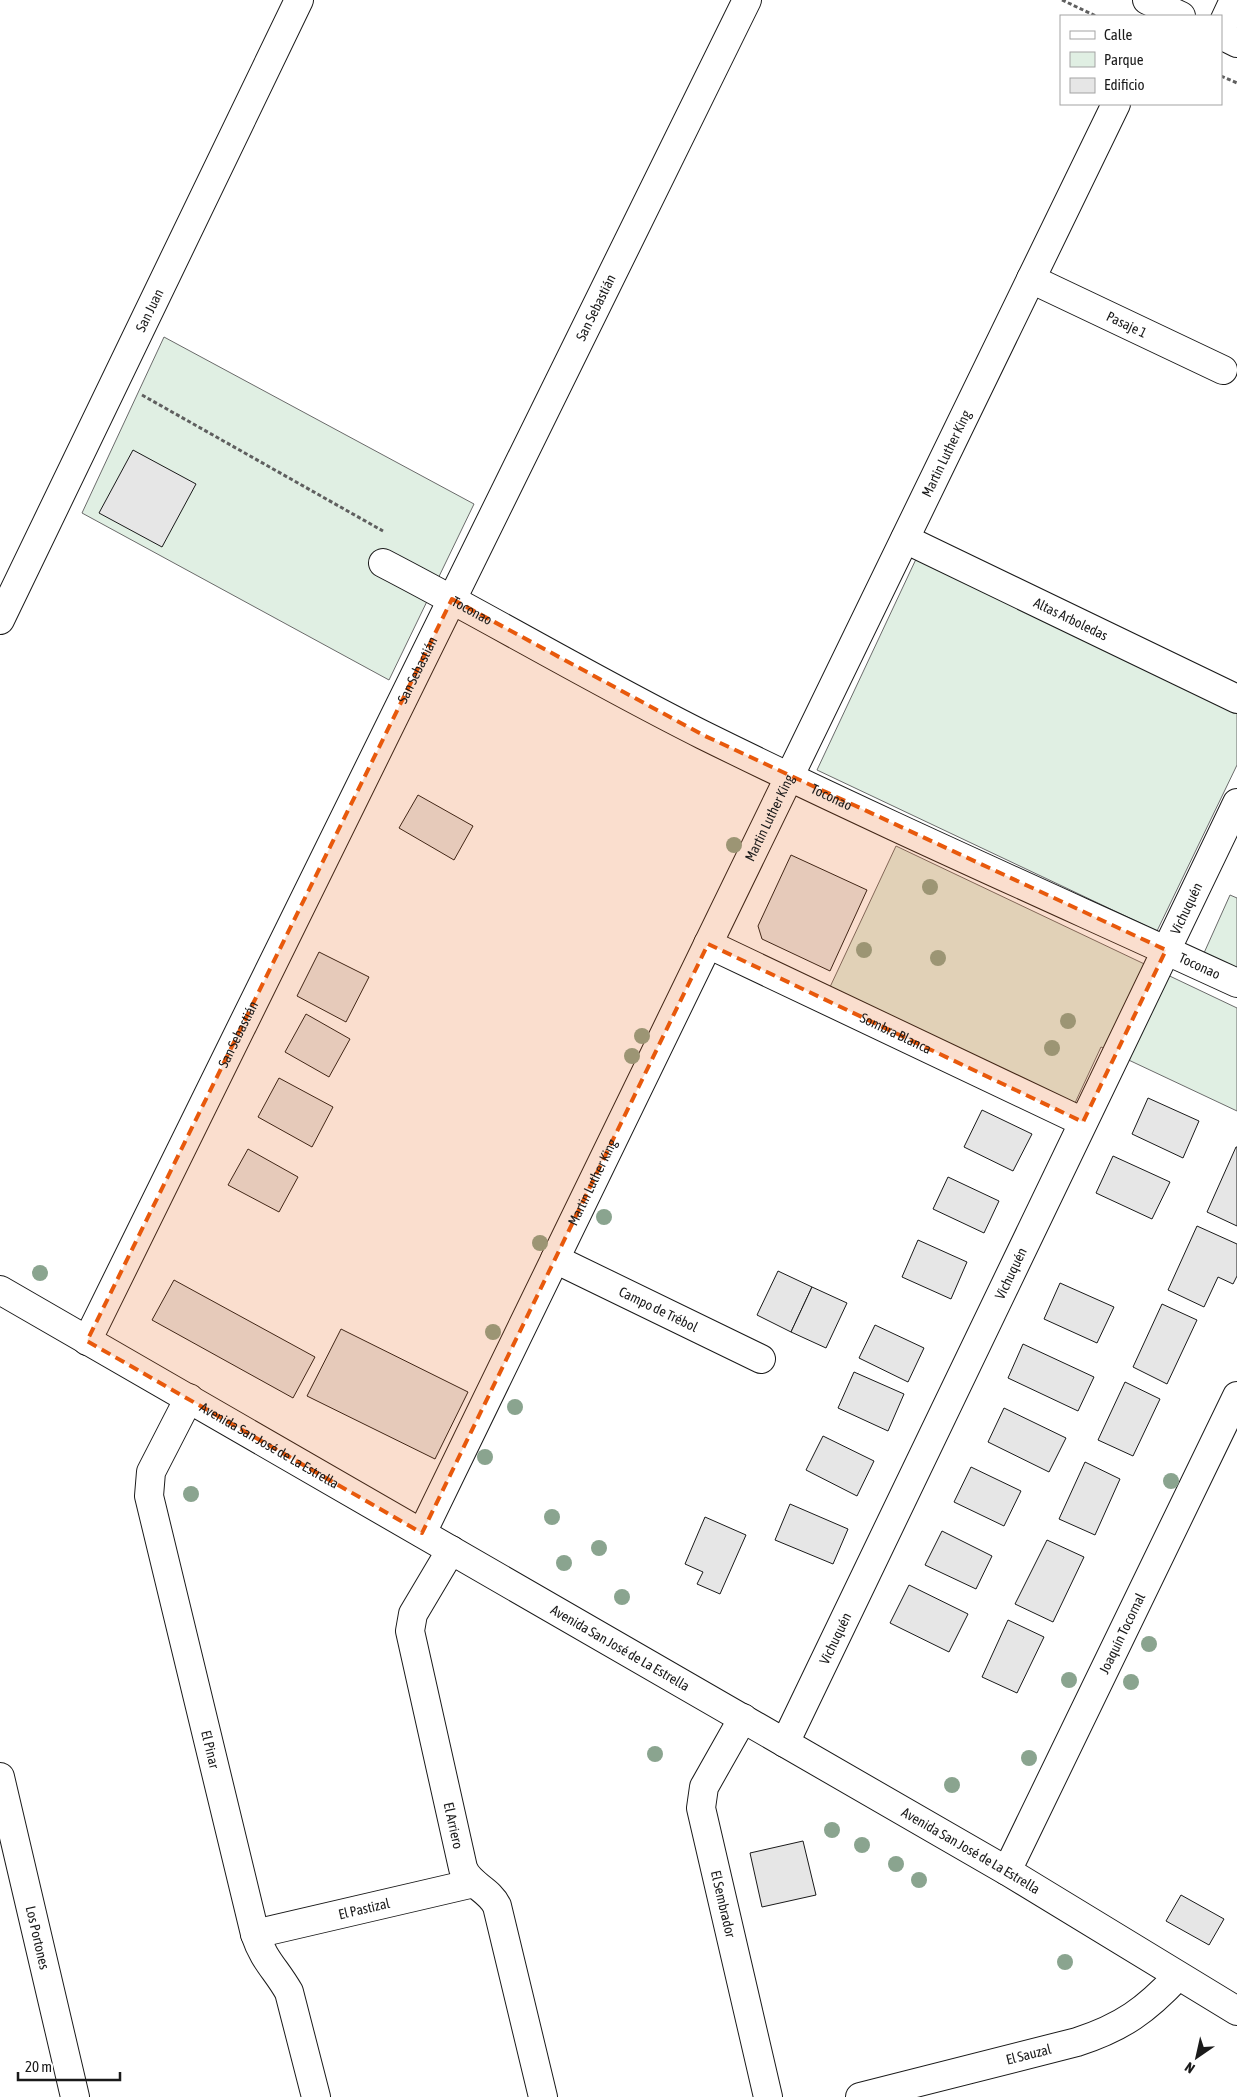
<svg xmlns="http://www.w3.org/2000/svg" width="1237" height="2097" viewBox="0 0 1237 2097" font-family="'Asap Condensed',sans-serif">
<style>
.green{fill:#e0efe3;stroke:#6a6a6a}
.building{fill:#e6e6e6;stroke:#1a1a1a}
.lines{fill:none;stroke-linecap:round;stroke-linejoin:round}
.street-casing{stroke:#1a1a1a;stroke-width:30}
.secondary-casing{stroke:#1a1a1a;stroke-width:30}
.path{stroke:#5f5f5f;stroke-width:3;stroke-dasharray:4 2.5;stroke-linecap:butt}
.street{stroke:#fff;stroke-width:28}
.secondary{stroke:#fff;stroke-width:28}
.tree{fill:#8aa48f}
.marked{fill:#e8590c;fill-opacity:0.2;stroke:#e8590c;stroke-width:4;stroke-dasharray:10 6;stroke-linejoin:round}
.labels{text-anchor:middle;stroke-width:4;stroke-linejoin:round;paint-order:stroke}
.street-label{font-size:14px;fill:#1a1a1a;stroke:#fff}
</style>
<rect width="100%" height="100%" fill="#fff"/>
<!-- green -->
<g class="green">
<polygon points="164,337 474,504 389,680 82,513"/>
<polygon points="917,557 1237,707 1237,765 1157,931 817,770"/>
<polygon points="896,846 1237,1008 1237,1111 1101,1047 1075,1103 830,987"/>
<polygon points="1230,895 1237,898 1237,968 1204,953"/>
</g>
<!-- building -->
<g class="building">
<polygon points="133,450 196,484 162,547 99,513"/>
<polygon points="418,795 473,826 454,860 399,828"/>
<polygon points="791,855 867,890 830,971 762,939 758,926"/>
<polygon points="319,952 369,977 346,1022 297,996"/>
<polygon points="306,1014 350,1039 329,1077 285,1052"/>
<polygon points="279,1078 333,1107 312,1147 258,1117"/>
<polygon points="1148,1098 1199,1121 1183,1158 1132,1134"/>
<polygon points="982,1110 1032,1134 1013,1171 964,1147"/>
<polygon points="1236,1147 1237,1147 1237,1226 1207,1212"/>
<polygon points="248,1149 298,1177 279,1212 228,1185"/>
<polygon points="1113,1156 1170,1182 1152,1219 1096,1193"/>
<polygon points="948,1177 999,1201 984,1233 933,1209"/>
<polygon points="1197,1226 1237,1244 1237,1276 1233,1284 1218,1277 1204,1307 1168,1290"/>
<polygon points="918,1240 967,1262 951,1299 902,1277"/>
<polygon points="778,1271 812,1287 791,1332 757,1315"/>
<polygon points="174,1280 315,1357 293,1398 152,1320"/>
<polygon points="1060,1283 1114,1307 1097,1343 1044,1319"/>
<polygon points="812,1287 847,1303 826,1348 791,1332"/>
<polygon points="1162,1304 1197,1320 1167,1384 1133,1367"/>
<polygon points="875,1325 924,1348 908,1382 859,1358"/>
<polygon points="341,1329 468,1392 435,1459 307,1396"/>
<polygon points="1023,1344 1094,1377 1078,1411 1008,1378"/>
<polygon points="854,1372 904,1394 888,1431 838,1408"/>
<polygon points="1125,1382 1160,1399 1133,1456 1098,1440"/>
<polygon points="1004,1408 1066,1438 1049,1472 988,1442"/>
<polygon points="823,1436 874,1461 857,1496 806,1470"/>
<polygon points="1085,1462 1120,1479 1095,1535 1059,1519"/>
<polygon points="971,1467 1021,1491 1004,1526 954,1502"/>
<polygon points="790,1504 848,1529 833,1564 775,1540"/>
<polygon points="705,1517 746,1535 720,1594 697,1584 703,1572 685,1564"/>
<polygon points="942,1531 992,1556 976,1589 925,1565"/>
<polygon points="1047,1540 1084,1557 1053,1622 1015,1604"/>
<polygon points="909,1585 968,1614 949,1652 890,1623"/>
<polygon points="1008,1620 1044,1637 1017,1693 982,1677"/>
<polygon points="803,1841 816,1895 762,1907 750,1853"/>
<polygon points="1181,1895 1224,1919 1209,1945 1166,1921"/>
</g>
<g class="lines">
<!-- street casing -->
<g class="street-casing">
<g id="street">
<polyline points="1221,28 1234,0"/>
<path id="s1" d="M1031,279L1223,370"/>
<path id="s2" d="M905,539L1237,699"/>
<path id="s3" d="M383,563C491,619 595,681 703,735C879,822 1059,901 1237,983"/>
<path id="s4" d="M0,620L299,0"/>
<path id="s5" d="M708,944L1083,1122"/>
<path id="s6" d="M555,1259L761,1359"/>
<path id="s7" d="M87,1341L747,0"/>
<path id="s8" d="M189,1398L151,1472L149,1496L255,1934C264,1961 276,1969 289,1992L316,2097"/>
<path id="s9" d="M422,1533L1116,104"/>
<path id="s10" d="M451,1550L413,1614L410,1631L463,1868C469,1885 489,1889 497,1906L543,2097"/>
<path id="s11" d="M743,1718L704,1787L701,1808L768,2097"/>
<path id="s12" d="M785,1743L1237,803"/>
<path id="s13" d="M0,1777L75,2097"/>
<path id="s14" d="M1007,1871L1237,1396"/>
<path id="s15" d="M255,1934L474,1883"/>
<path id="s16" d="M860,2097L1077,2042C1123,2027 1146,2010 1178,1976"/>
</g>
</g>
<!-- secondary casing -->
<g class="secondary-casing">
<g id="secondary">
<polyline points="1147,0 1181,16"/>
<polyline points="1221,35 1237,43"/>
<path id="s17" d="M0,1290L1007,1871L1237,2011"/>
</g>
</g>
<!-- path -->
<g class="path">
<polyline points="1062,0 1096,16"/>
<polyline points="1221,76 1237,83"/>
<polyline points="142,395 383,531"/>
</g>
<!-- street -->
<use href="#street" class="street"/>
<!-- secondary -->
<use href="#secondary" class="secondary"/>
</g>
<!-- trees -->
<g class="tree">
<circle cx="734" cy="845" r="8"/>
<circle cx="930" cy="887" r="8"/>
<circle cx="864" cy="950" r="8"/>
<circle cx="938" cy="958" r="8"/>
<circle cx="1068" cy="1021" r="8"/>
<circle cx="642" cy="1036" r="8"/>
<circle cx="1052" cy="1048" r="8"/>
<circle cx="632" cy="1056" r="8"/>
<circle cx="604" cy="1217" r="8"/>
<circle cx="540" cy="1243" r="8"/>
<circle cx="40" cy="1273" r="8"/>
<circle cx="493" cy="1332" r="8"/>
<circle cx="515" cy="1407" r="8"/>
<circle cx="485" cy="1457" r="8"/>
<circle cx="1171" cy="1481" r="8"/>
<circle cx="191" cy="1494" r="8"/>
<circle cx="552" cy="1517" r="8"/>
<circle cx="599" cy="1548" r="8"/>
<circle cx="564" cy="1563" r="8"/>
<circle cx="622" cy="1597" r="8"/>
<circle cx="1149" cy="1644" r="8"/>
<circle cx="1069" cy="1680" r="8"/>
<circle cx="1131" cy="1682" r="8"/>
<circle cx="655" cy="1754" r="8"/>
<circle cx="1029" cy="1758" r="8"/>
<circle cx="952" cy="1785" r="8"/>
<circle cx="832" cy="1830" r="8"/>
<circle cx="862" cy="1845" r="8"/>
<circle cx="896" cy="1864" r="8"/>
<circle cx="919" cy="1880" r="8"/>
<circle cx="1065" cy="1962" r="8"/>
</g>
<!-- marked area -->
<path class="marked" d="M452,599L703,735L1166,950L1083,1122L708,944L422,1533L87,1341Z"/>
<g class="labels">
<!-- street labels -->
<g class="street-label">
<text dy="5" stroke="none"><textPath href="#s7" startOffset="1152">San Sebastián</textPath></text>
<text dy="5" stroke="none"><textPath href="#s4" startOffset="344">San Juan</textPath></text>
<text dy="5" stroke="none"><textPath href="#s1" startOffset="106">Pasaje 1</textPath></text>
<text dy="5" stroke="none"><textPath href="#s9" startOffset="1200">Martin Luther King</textPath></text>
<text dy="5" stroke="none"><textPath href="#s3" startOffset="101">Toconao</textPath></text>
<text dy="5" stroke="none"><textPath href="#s2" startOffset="184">Altas Arboledas</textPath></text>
<text dy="5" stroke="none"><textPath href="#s7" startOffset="748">San Sebastián</textPath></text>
<text dy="5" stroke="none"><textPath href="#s3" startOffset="506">Toconao</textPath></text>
<text dy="5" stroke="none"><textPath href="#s9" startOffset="795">Martin Luther King</textPath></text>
<text dy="5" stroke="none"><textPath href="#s12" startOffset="926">Vichuquén</textPath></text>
<text dy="5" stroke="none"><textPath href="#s3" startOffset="911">Toconao</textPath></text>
<text dy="5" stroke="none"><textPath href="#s5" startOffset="208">Sombra Blanca</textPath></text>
<text dy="5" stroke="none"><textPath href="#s7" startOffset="342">San Sebastián</textPath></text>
<text dy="5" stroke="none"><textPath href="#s9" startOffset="390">Martin Luther King</textPath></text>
<text dy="5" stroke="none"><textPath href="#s12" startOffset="521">Vichuquén</textPath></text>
<text dy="5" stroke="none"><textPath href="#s6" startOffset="115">Campo de Trébol</textPath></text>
<text dy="5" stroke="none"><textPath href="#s17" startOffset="311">Avenida San José de La Estrella</textPath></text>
<text dy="5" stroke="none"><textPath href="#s14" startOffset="264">Joaquín Tocornal</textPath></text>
<text dy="5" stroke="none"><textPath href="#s12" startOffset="116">Vichuquén</textPath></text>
<text dy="5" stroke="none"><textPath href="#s17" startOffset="716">Avenida San José de La Estrella</textPath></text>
<text dy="5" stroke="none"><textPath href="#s8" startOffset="368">El Pinar</textPath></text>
<text dy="5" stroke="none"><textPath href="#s10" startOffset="291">El Arriero</textPath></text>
<text dy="5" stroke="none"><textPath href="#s17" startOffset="1121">Avenida San José de La Estrella</textPath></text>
<text dy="5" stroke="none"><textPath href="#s11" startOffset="199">El Sembrador</textPath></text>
<text dy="5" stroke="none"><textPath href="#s15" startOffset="112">El Pastizal</textPath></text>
<text dy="5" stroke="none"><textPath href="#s13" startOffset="165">Los Portones</textPath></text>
<text dy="5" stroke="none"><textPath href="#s16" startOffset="174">El Sauzal</textPath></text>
</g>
</g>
<!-- legend -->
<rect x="1060" y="15" width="162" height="90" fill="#ffffff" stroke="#a3a3a3"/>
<rect x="1070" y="31" width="25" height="8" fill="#ffffff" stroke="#a3a3a3"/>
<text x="1104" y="40" font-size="15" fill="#1a1a1a">Calle</text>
<rect x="1070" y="52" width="25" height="15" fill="#e0efe3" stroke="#a3a3a3"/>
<text x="1104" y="65" font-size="15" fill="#1a1a1a">Parque</text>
<rect x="1070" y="78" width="25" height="15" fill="#e6e6e6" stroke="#a3a3a3"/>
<text x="1104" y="90" font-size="15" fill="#1a1a1a">Edificio</text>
<!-- north arrow -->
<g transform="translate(1197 2057) rotate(214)" stroke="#ffffff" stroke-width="4" paint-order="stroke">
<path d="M0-4L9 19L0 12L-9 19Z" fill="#1a1a1a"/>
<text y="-8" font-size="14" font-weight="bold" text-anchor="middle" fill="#1a1a1a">N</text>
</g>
<!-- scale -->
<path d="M18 2072v8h102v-8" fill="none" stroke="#1a1a1a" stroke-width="2.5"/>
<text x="25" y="2072" font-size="15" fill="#1a1a1a" stroke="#ffffff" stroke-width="4" paint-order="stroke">20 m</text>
</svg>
